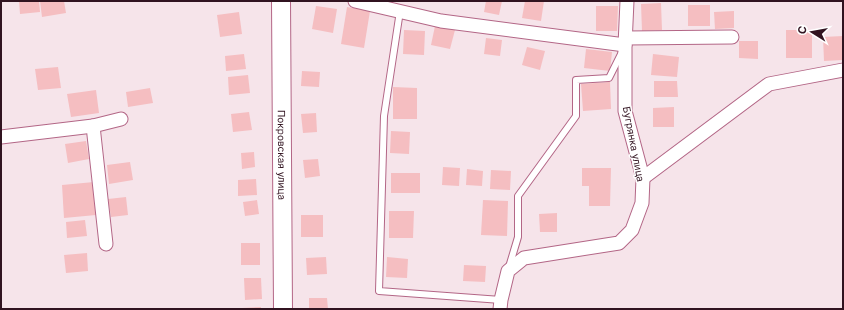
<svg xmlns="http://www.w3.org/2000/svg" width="844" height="310" viewBox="0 0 844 310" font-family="Inter,sans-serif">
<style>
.building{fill:#f5bec1}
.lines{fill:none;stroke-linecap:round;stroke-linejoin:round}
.lane-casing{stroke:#b36686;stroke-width:8}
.street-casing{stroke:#b36686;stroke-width:15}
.secondary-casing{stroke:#b36686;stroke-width:20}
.lane{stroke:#fff;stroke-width:6}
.street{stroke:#fff;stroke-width:13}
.secondary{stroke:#fff;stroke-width:18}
.labels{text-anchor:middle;stroke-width:3;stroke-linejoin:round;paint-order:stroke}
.street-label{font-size:10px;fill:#311320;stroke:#fff}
</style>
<rect width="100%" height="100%" fill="#f6e4ea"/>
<!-- building -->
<g class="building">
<polygon points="19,1 39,1 40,12 20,14"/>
<polygon points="40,1 64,1 66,13 42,17"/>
<polygon points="486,1 502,1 499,15 484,12"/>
<polygon points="525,1 544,1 541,21 522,18"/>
<polygon points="661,3 662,30 642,31 641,4"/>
<rect x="688" y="5" width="22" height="21"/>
<polygon points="316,6 337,9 333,33 312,29"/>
<polygon points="596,6 618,6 617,31 596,31"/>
<polygon points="347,7 370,11 364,48 341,44"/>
<polygon points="734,11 734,28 715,29 714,12"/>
<polygon points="239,12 242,34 220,37 217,15"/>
<polygon points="435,26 455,30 450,49 431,45"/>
<polygon points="404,30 425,31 424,55 403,54"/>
<rect x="786" y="30" width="26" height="28"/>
<polygon points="843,36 843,60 824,61 823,37"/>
<polygon points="486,38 502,40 500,56 484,54"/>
<polygon points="739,41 758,41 758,59 739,58"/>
<polygon points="527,47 545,51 540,70 522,65"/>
<polygon points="586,49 612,52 610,71 584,68"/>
<polygon points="244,54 246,69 226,71 225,56"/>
<polygon points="653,54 679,57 677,77 651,75"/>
<polygon points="58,67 61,88 38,90 35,69"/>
<polygon points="302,71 320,72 319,87 301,86"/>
<polygon points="248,75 250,93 229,95 228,77"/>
<polygon points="654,81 677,81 678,97 654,97"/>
<polygon points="610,82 611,109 583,111 581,84"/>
<polygon points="393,87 417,88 417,119 393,119"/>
<polygon points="150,88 153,103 128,107 126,92"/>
<polygon points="96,90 99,113 71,117 67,94"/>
<polygon points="674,107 674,127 653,127 653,108"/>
<polygon points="249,112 252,130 233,132 231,114"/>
<polygon points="316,113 317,132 303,133 301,114"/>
<polygon points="391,131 410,132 409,154 390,153"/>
<polygon points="86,141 89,159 68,163 65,144"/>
<polygon points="254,152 255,167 242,169 241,153"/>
<polygon points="318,159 320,176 305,178 303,160"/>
<polygon points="130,162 133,180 109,184 107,165"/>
<polygon points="443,167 460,168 459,186 442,185"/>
<polygon points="582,168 611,168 610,206 589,206 589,186 582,186"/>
<polygon points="467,169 483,171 482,186 466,185"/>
<polygon points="491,170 511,171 510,190 490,189"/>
<rect x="391" y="173" width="29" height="20"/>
<polygon points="256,179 257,195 238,196 238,180"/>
<polygon points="94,182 96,215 64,218 62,185"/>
<polygon points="126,197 128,215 111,217 108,199"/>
<polygon points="257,200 259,214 245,216 243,202"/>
<polygon points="483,200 508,201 507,236 481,235"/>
<polygon points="389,211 414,211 413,238 389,238"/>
<polygon points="557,213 557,232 540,232 539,214"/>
<rect x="301" y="215" width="22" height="22"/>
<polygon points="85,220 87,236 67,238 66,222"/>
<rect x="241" y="243" width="19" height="22"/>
<polygon points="87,253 88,271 66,273 64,255"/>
<polygon points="326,257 327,274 307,275 306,258"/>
<polygon points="387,257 408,259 407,278 386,277"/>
<polygon points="464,265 486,266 485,282 463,281"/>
<polygon points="244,278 261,278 262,299 245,300"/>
<polygon points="309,298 327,298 328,309 309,309"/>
<polygon points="261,307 261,309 242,309 242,308"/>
</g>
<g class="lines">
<!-- lane casing -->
<g class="lane-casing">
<g id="lane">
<polyline points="400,11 384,116 379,291 501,300"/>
<polyline points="509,267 518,237 518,196 576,116 576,80 609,78 622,52"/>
</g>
</g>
<!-- street casing -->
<g class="street-casing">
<g id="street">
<polyline points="355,1 441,21 625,45"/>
<polyline points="626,38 732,37"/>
<polyline points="93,126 106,244"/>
<polyline points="1,137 93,126 121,119"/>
<polyline points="643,178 769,84 843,70"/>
<polyline points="500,309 501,300 508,271 524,258 619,243 632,230 642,203 643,178 625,111 625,45 627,1"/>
</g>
</g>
<!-- secondary casing -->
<g class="secondary-casing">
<g id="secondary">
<path id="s1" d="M281,1L283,309"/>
</g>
</g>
<!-- lane -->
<use href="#lane" class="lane"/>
<!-- street -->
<use href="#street" class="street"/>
<!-- secondary -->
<use href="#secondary" class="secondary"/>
</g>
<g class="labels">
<!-- street labels -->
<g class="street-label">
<text transform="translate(634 144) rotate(79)" y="4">Бугрянка улица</text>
<text dy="4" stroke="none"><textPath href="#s1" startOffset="154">Покровская улица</textPath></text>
</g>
</g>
<!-- border -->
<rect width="844" height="310" fill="none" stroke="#311320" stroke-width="4"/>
<!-- north arrow -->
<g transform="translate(812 32) rotate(281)" stroke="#ffffff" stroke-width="3" paint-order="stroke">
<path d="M0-3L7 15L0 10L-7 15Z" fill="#311320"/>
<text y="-6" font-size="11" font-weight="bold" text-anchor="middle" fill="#311320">С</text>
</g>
</svg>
